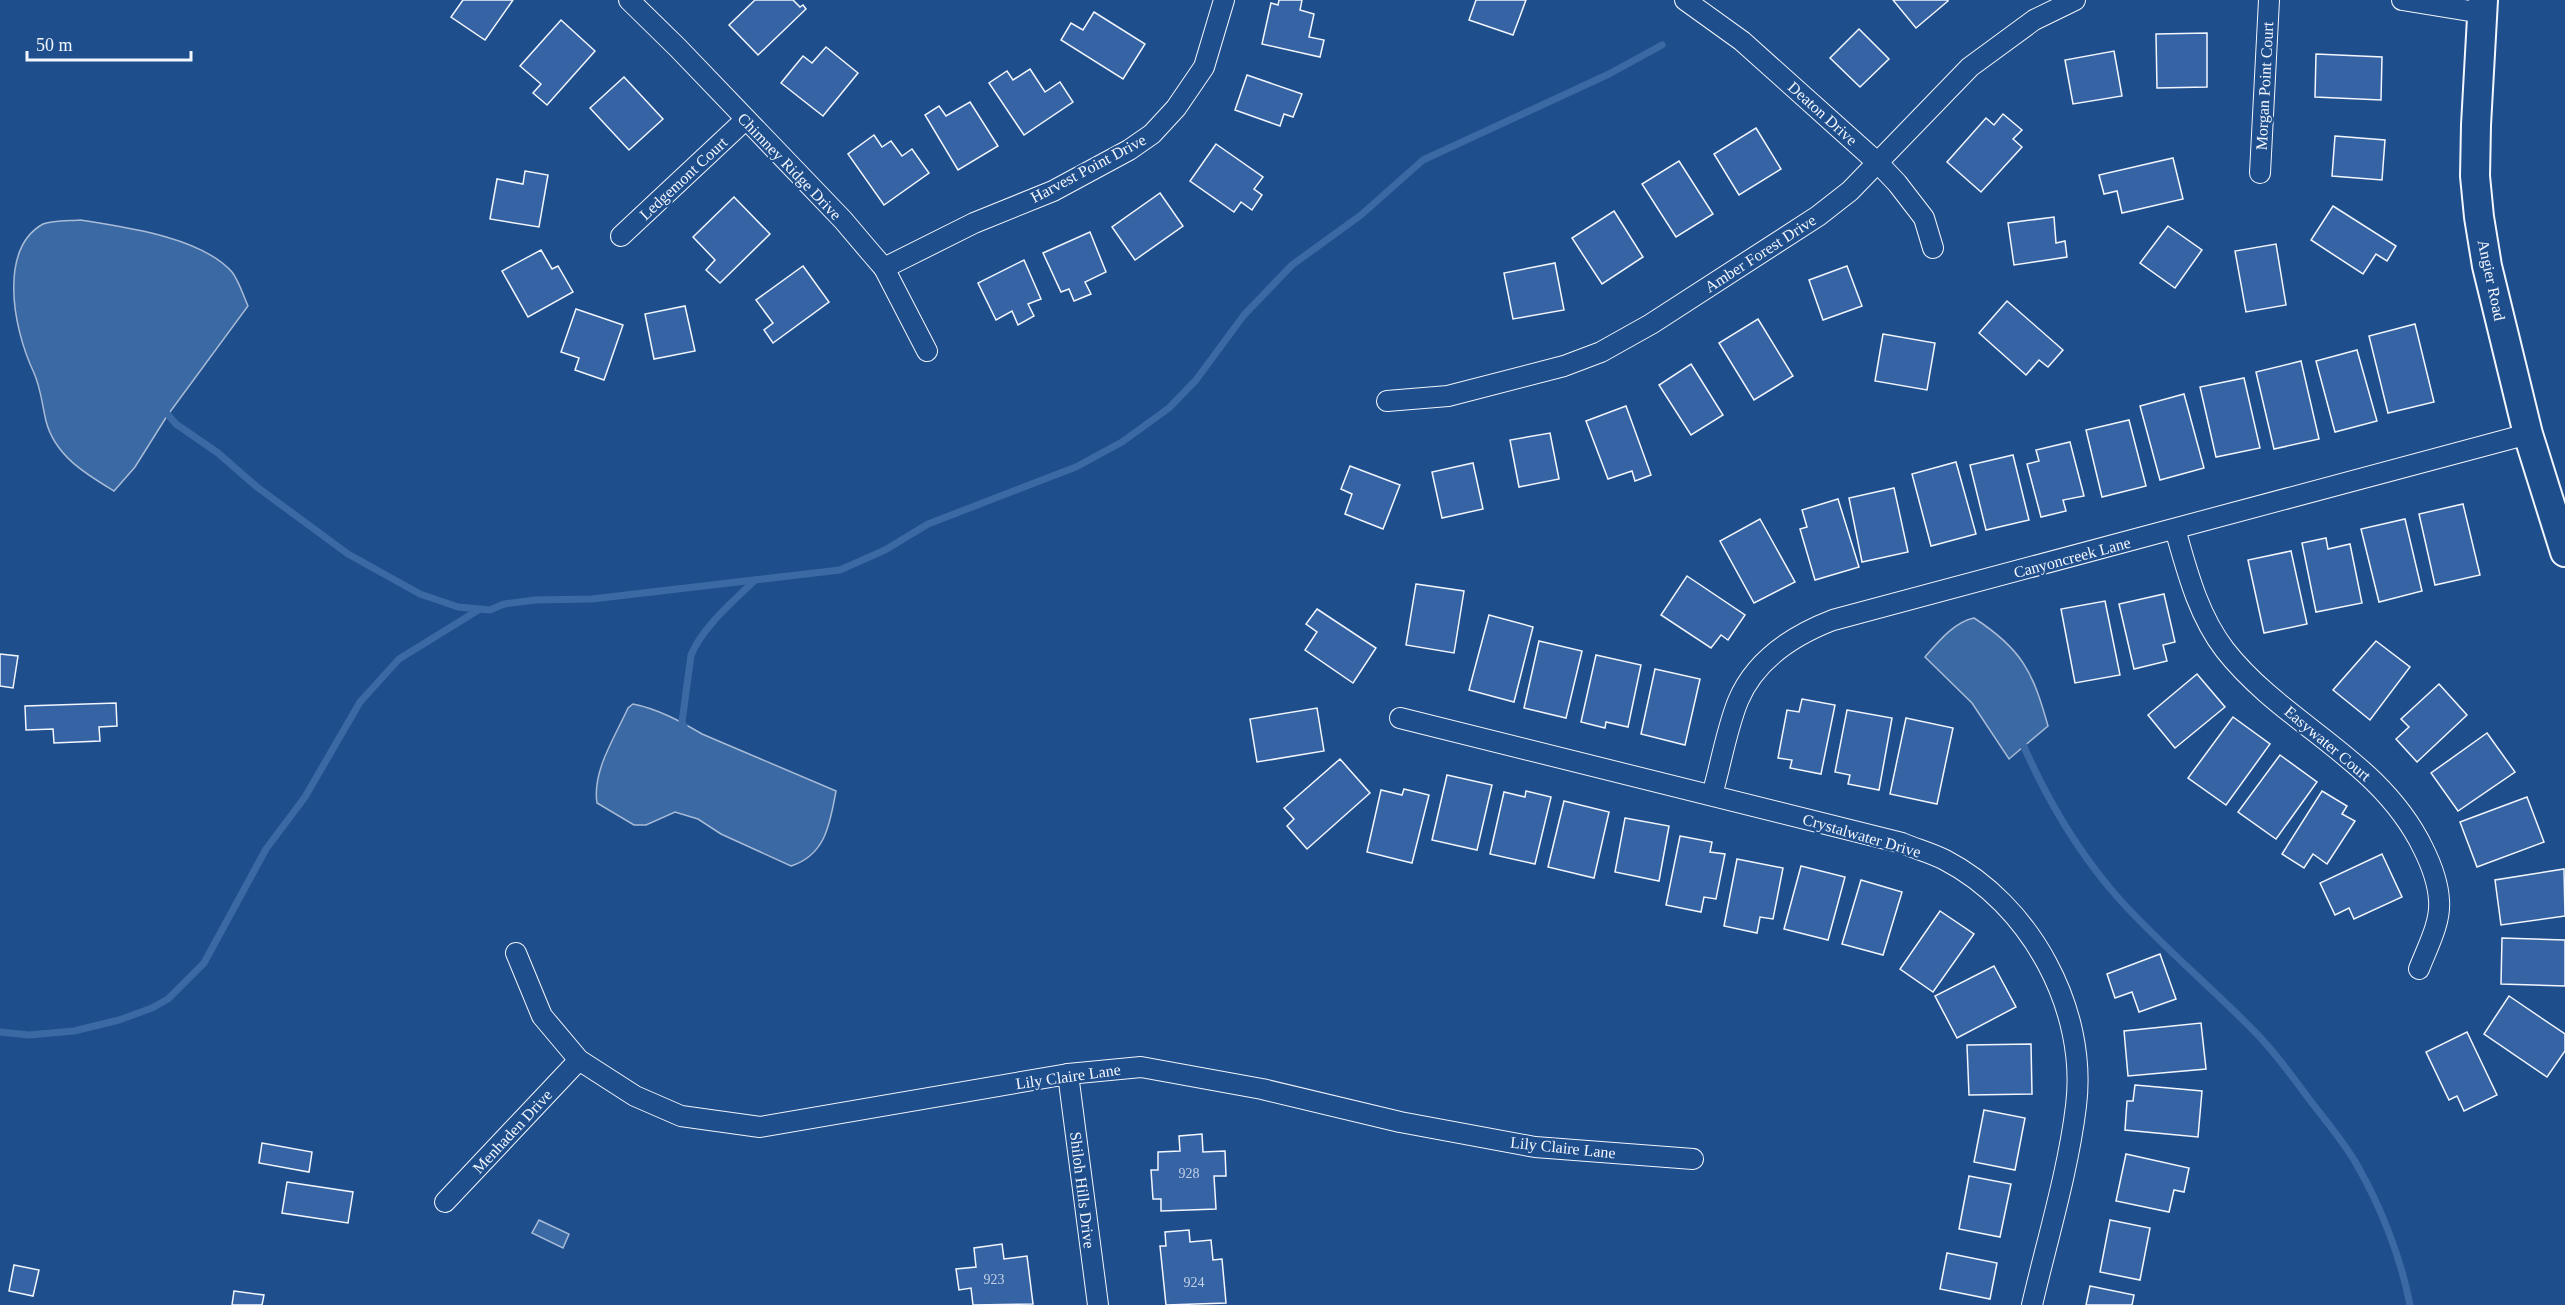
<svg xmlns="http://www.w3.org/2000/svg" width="2565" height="1305" viewBox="0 0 2565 1305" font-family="Georgia,serif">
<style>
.water{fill:#3b69a3;stroke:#a8bbd7;stroke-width:1.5}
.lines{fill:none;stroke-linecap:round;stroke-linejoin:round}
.stream{stroke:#3b69a3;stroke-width:7}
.building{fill:#3563a3;stroke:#f2f6ff;stroke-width:1.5}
.street-casing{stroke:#f2f6ff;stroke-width:22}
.secondary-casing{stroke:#f2f6ff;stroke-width:32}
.street{stroke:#1f4e8c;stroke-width:20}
.secondary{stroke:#1f4e8c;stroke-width:28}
.labels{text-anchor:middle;stroke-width:4.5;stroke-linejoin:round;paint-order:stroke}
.number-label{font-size:14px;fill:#c3d1e8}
.street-label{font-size:16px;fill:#f2f6ff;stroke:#1f4e8c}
</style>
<rect width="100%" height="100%" fill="#1f4e8c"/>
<!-- water -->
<g class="water">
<path d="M80,220C124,227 201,237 232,272C239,281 243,295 248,306L167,416L135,467L114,491C86,474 55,456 46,421C42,404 41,389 34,373C11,324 0,248 43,224C54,220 68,221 80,220Z"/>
<path d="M1974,618C2022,649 2033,672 2048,726L2009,759L1972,703L1925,657C1938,642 1954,622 1974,618Z"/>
<path d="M633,704C658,709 680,721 702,734L836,791C830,823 826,855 791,866L721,834L698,819L675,812L646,825H634L597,803C592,771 615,737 628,708Z"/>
<polygon points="539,1220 569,1234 563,1248 532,1233"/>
</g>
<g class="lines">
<!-- stream -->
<g class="stream">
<polyline points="163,409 176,424 218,453 257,487 348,554 420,594 458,607 490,610 504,604 535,600 592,599 840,570 885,550 928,524 1076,467 1122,442 1169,408 1196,380 1244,315 1292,265 1361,215 1423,160 1609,74 1662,45"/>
<path d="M685,729L682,722L691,655C704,625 733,602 755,580"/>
<path d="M2021,740C2046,798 2078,853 2121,901C2163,947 2211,987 2255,1032C2275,1052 2292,1076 2309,1099C2325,1120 2344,1142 2357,1165C2381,1207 2401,1258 2410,1305"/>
<polyline points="0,1032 29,1035 74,1031 119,1020 152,1008 168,999 204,963 266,849 305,797 360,702 399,659 480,609"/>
</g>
</g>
<!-- building -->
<g class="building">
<polygon points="463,0 513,0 485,40 451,17"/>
<polygon points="755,0 793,0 800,7 803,5 806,9 758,55 729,25"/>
<polygon points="1279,0 1302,0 1300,10 1314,14 1309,37 1324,40 1320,57 1262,44 1271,3 1278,5"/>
<polygon points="1476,0 1526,0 1513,35 1469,20"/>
<polygon points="1893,0 1948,0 1948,1 1916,28"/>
<polygon points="1094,12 1145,44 1123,79 1061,40 1071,23 1083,30"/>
<polygon points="561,20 595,51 547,105 533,93 541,84 520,66"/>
<polygon points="1859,29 1889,59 1860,87 1830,58"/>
<polygon points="2207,33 2207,87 2157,88 2156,34"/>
<polygon points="826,47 858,73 823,116 781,83 803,56 812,63"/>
<polygon points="2114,51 2122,96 2073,104 2065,60"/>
<polygon points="2316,54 2382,57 2381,100 2315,97"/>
<polygon points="1030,69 1045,92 1060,82 1073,102 1024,135 989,83 1007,71 1013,80"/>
<polygon points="1247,75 1302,94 1293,117 1284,114 1280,126 1235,110"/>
<polygon points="624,77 663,119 629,150 590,108"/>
<polygon points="970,102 998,146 958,170 925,115 939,106 946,116"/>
<polygon points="2003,114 2022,130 2013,139 2022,147 1981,192 1947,162 1986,118 1994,125"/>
<polygon points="1756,128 1781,169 1739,195 1714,154"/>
<polygon points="874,135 882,147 891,141 902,156 912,149 929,173 884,205 848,154"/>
<polygon points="2335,136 2385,140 2382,180 2332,176"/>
<polygon points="1216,144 1263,177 1254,189 1262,195 1252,210 1241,202 1234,212 1190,181"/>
<polygon points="2173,158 2183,199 2122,213 2117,191 2104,194 2099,175"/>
<polygon points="1679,161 1713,214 1676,237 1642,184"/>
<polygon points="525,171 548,175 539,227 490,219 497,179 523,184"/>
<polygon points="1160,193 1183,226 1135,260 1112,227"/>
<polygon points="734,197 770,234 720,283 706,270 715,260 693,237"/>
<polygon points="2333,206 2396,246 2387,261 2376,254 2363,274 2311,240"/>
<polygon points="1614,211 1643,257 1602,284 1572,238"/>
<polygon points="2054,217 2056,243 2065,241 2067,257 2014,265 2008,223"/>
<polygon points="2168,226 2202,250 2175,288 2140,263"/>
<polygon points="1090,232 1106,272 1085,282 1091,294 1074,301 1069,289 1061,292 1043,253"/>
<polygon points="2276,244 2286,305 2246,312 2235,251"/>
<polygon points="541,250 552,269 558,266 573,292 528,317 502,271"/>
<polygon points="1024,260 1041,299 1028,304 1034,316 1018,325 1012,311 996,320 978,283"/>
<polygon points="1555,263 1564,310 1513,319 1504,273"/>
<polygon points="803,266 829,302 773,343 764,330 773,323 756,300"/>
<polygon points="1847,266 1862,306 1823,320 1809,280"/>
<polygon points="2007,301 2063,350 2048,367 2039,360 2026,375 1979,333"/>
<polygon points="685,306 695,351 654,359 645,314"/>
<polygon points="576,309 623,325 604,380 575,370 579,358 561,352"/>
<polygon points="1758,319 1793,376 1754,400 1719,343"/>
<polygon points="2415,324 2434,402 2388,413 2369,336"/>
<polygon points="1883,334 1935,343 1927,390 1875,381"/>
<polygon points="2357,350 2377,421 2335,432 2316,361"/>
<polygon points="2301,361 2319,439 2274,449 2256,372"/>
<polygon points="1691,364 1723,415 1691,435 1659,385"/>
<polygon points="2244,378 2260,448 2216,457 2200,387"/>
<polygon points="2184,394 2204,468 2160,480 2140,406"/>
<polygon points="1626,406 1651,475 1635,481 1632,471 1608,479 1586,421"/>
<polygon points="2129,420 2146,486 2102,497 2086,430"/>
<polygon points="1550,433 1559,479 1519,487 1510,440"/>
<polygon points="2070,442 2084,496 2063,500 2066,511 2041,517 2027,464 2039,461 2036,450"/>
<polygon points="2013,455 2029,520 1986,530 1970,465"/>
<polygon points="1956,462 1976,534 1931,546 1912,474"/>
<polygon points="1473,463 1483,509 1442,518 1432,472"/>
<polygon points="1350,466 1400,485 1383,529 1345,514 1352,494 1341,489"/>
<polygon points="1894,488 1908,552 1862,562 1849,498"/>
<polygon points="1838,499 1859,567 1815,580 1800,529 1807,527 1802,510"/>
<polygon points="2463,504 2480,575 2435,585 2419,514"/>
<polygon points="1760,519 1795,582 1754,603 1720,541"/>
<polygon points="2405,519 2422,591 2379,602 2361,529"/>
<polygon points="2326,538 2328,549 2350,544 2362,603 2316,612 2302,543"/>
<polygon points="2291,551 2307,624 2264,633 2248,560"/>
<polygon points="1687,576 1745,615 1728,640 1721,635 1711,648 1661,615"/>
<polygon points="1416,584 1464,591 1454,653 1406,645"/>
<polygon points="2164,594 2175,642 2163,645 2167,661 2134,669 2119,604"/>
<polygon points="2105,601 2120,675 2075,683 2061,609"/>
<polygon points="1317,609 1376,648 1353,683 1305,650 1317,632 1306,624"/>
<polygon points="1489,615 1533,627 1514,702 1469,690"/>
<polygon points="1539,641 1582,651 1566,718 1524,708"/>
<polygon points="2376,641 2410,667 2370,720 2333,690"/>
<polygon points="0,654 18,656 13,688 0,686"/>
<polygon points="1596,655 1641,665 1628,727 1606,722 1605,728 1581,722"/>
<polygon points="1655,669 1700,679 1685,745 1641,734"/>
<polygon points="2197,674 2225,707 2175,748 2148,715"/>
<polygon points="2439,684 2467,715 2417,762 2396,739 2409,727 2401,719"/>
<polygon points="1802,699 1835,705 1821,774 1790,768 1792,760 1778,758 1787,710 1799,712"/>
<polygon points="116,703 117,726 99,727 100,741 54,743 53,729 26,730 25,706"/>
<polygon points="1317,708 1324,751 1257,762 1250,719"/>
<polygon points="1847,710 1892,718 1879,790 1848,784 1850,775 1835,772"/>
<polygon points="2233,717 2270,744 2226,805 2188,778"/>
<polygon points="1906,718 1953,728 1937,804 1890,794"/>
<polygon points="2487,733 2515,772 2458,811 2431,773"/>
<polygon points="2280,755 2317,782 2276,839 2238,812"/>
<polygon points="1340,759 1370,793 1307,849 1287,826 1294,819 1284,808"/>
<polygon points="1447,775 1492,785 1477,850 1432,840"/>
<polygon points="1404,789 1429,795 1412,863 1367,852 1381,790 1402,795"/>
<polygon points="1526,791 1551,797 1535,864 1490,854 1504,792 1525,797"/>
<polygon points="2322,791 2347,806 2342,814 2355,821 2327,864 2313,854 2304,868 2282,854"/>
<polygon points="2527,797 2544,842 2477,867 2460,822"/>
<polygon points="1564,801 1609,812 1594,878 1548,867"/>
<polygon points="1625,818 1669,826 1659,881 1615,872"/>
<polygon points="1680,836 1712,842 1710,852 1725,854 1716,899 1704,897 1701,912 1666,905"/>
<polygon points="2382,854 2402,897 2354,919 2349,908 2335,915 2320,883"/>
<polygon points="1737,859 1783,868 1773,919 1760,917 1757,933 1724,926"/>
<polygon points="1801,866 1845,877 1828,940 1784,929"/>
<polygon points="2564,869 2565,916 2501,925 2495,880"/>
<polygon points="1861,880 1902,892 1883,955 1842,944"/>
<polygon points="1940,911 1974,934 1933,992 1900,969"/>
<polygon points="2502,938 2565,940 2565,986 2501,984"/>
<polygon points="2160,954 2176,999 2139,1012 2132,992 2115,998 2107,974"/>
<polygon points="1994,966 2016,1007 1957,1038 1935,996"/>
<polygon points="2509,996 2565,1034 2565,1051 2547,1077 2484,1034"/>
<polygon points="2201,1023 2206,1069 2128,1076 2124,1031"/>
<polygon points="2467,1032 2497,1095 2464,1111 2457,1096 2449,1100 2426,1052"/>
<polygon points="2031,1044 2032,1094 1969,1095 1967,1045"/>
<polygon points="2135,1085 2202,1091 2198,1137 2125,1130 2127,1101 2133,1101"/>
<polygon points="1984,1110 2025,1118 2015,1170 1974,1162"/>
<polygon points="1202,1134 1203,1152 1225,1151 1226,1176 1214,1176 1216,1209 1161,1211 1161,1199 1153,1199 1151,1170 1158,1170 1158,1152 1180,1151 1179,1136"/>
<polygon points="262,1143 312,1152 309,1172 259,1163"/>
<polygon points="2126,1154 2189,1168 2184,1192 2174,1190 2169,1212 2116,1201"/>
<polygon points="1969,1176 2011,1184 2000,1237 1959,1229"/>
<polygon points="287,1182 353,1192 348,1223 282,1213"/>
<polygon points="2110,1220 2150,1228 2140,1280 2100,1272"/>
<polygon points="1189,1230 1190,1242 1211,1240 1213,1260 1222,1259 1226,1303 1166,1305 1160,1246 1166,1246 1165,1232"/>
<polygon points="1002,1244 1004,1259 1027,1256 1033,1304 973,1305 971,1288 959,1290 956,1269 976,1267 974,1248"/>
<polygon points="1947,1253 1997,1263 1990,1299 1940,1289"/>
<polygon points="14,1265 39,1270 33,1296 9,1291"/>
<polygon points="2090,1286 2134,1295 2132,1305 2086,1305"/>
<polygon points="234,1291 264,1295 262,1305 232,1305"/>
</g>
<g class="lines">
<!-- street casing -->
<g class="street-casing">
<g id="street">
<polyline points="629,0 678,48 843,220 871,253 884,268 927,351"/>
<polyline points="1685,0 1742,41 1878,163 1897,183 1924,218 1933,248"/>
<polyline points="2402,0 2482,13"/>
<polyline points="2260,173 2269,0"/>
<polyline points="621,236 745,120"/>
<polyline points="884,268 974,223 1053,191 1129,150 1152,134 1176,108 1204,67 1224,0"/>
<polyline points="1387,401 1448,396 1564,366 1601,352 1651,324 1818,216 1850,191 1970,67 2034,20 2075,0"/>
<path d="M2175,529C2187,571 2198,615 2225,650C2284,725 2379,758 2423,848C2431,864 2438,882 2439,900C2441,923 2427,948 2419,969"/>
<path d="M1400,718L1902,843C1916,849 1932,853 1945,860C2030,904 2088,1009 2076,1106C2068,1172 2047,1240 2032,1305"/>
<path d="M1712,795C1721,764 1726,731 1738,701C1755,660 1794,635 1833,620L2528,434"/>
<polyline points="516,953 542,1016 579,1060 635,1096 681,1116 760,1127 1068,1074 1141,1067 1262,1089 1400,1122 1535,1147 1693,1159"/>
<polyline points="1068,1074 1098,1305"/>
<polyline points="445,1202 579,1060"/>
</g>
</g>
<!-- secondary casing -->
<g class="secondary-casing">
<polyline id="secondary" points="2483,0 2476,125 2475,176 2479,217 2487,266 2528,434 2565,552"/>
</g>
<!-- street -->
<use href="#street" class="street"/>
<!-- secondary -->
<use href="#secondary" class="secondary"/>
</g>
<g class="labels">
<!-- number labels -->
<g class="number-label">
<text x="1189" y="1178">928</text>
<text x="994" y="1284">923</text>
<text x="1194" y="1287">924</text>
</g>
<!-- street labels -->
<g class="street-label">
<text transform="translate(2264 86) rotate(-87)" y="6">Morgan Point Court</text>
<text transform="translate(1823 113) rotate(42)" y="6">Deaton Drive</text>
<text transform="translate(790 166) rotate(46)" y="6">Chimney Ridge Drive</text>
<text transform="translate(1088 168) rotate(-28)" y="6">Harvest Point Drive</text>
<text transform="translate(683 178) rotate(-43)" y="6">Ledgemont Court</text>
<text transform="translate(1760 253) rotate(-33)" y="6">Amber Forest Drive</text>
<text transform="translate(2492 280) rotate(78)" y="6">Angier Road</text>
<text transform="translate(2072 557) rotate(-15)" y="6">Canyoncreek Lane</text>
<text transform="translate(2328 743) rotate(40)" y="6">Easywater Court</text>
<text transform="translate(1862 835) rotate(16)" y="6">Crystalwater Drive</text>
<text transform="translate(1068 1076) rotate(-8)" y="6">Lily Claire Lane</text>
<text transform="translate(512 1131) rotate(-47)" y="6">Menhaden Drive</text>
<text transform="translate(1563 1147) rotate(6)" y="6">Lily Claire Lane</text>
<text transform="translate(1083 1190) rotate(83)" y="6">Shiloh Hills Drive</text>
</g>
</g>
<!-- scale -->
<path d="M27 51v9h164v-9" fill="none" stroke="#f2f6ff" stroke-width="3"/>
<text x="36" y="51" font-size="18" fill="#f2f6ff" stroke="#1f4e8c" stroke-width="4.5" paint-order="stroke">50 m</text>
</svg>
